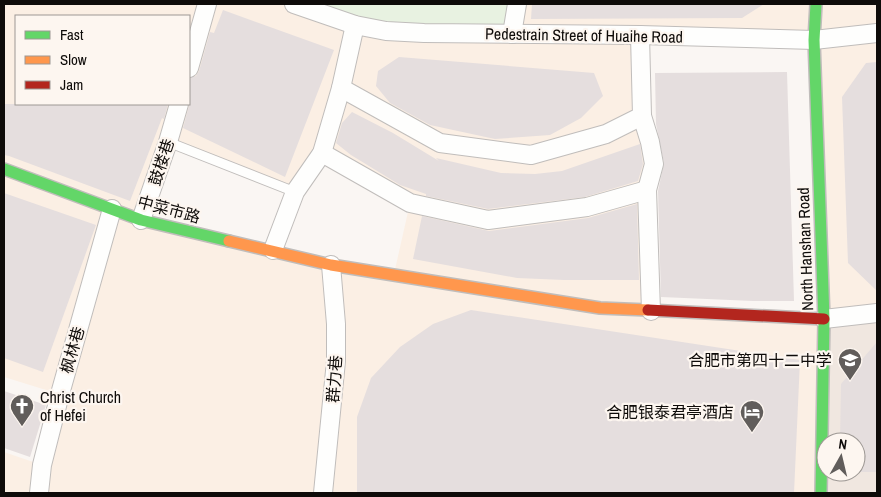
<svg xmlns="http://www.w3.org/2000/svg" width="881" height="497" viewBox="0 0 881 497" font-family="'Archivo Narrow','Noto Sans SC',sans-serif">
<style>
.commercial{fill:#fbefe4;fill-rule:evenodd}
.built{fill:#f0e7e0;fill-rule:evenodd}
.green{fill:#e8f2e1}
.building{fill:#e5dede}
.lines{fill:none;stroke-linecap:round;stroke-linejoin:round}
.lane-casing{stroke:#c0bdbb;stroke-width:11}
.street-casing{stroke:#c0bdbb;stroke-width:20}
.fast-casing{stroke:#c0bdbb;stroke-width:14}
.slow-casing{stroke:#c0bdbb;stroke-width:14}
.jam-casing{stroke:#c0bdbb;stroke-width:14}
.lane{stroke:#fefefd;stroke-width:9}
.street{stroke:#fefefd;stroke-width:18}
.fast{stroke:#63d668;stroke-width:11}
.slow{stroke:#ff974d;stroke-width:11}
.jam{stroke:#b3261e;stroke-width:11}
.labels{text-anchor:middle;stroke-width:4.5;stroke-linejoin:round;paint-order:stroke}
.street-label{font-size:16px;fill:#0e0b09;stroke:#fdf6f0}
.poi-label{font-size:16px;fill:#0e0b09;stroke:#fdf6f0;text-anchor:end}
</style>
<rect width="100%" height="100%" fill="#faf6f3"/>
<!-- commercial -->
<path class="commercial" d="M4,4H329L327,15L517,4H877V313L824,320L821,493H4V452L42,465L59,394L4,377ZM16,16H189V104H16ZM640,36L814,40L823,319L651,311ZM168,142L295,192L323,153L410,203L394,274L141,219Z"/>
<!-- built -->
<path class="built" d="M877,313V493H821L824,319ZM826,442H856V472H826Z"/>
<!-- green -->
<polygon class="green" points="329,4 517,4 512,34 424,33 327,15"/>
<!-- building -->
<g class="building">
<polygon points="532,4 764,4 742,18 531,19"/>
<polygon points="223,10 334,50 285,177 183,128 189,106 189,78 196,76 199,71 210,32 214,33"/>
<polygon points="399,57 594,73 603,96 581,118 550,135 495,139 430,125 390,103 376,86 378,71"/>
<polygon points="877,62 877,291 848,263 842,97 866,63"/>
<polygon points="787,72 794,301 753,301 661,297 658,191 664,163 656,124 655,73"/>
<polygon points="4,104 168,104 164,119 162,118 130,201 9,156 4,155"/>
<polygon points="352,112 393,133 439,161 436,158 501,173 535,174 562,171 640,144 643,164 638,181 585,197 488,209 426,196 426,194 400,185 351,155 336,143 342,123"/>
<polygon points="4,193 96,225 43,372 4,358"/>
<polygon points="637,204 639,280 564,280 517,278 413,259 422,216 489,231 588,218"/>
<polygon points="471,310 800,360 794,493 357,493 357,417 371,378 400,347 433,324"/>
<polygon points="877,342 877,472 856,472 856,442 840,442 841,384"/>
<polygon points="4,391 46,405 30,457 4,448"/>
</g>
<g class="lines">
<!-- lane casing -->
<g class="lane-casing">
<polyline id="lane" points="168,142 295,192"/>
</g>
<!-- street casing -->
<g class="street-casing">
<g id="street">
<polyline points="294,4 355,25 386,31 424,33 640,35 814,40 877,33"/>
<polyline points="512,34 517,4"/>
<polyline points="189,68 207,4"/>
<polyline points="341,88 440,143 531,155 606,134 642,116 640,35"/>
<polyline points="642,116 650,142 654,164 647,190 651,311"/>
<polyline points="322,153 410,203 488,220 587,207 647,190"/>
<polyline points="141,220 168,142 179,104"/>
<polyline points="273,250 295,192 322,153 341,88 355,25"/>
<polyline points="824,319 877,313"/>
<polyline points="39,493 42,465 60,394 112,209"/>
<polyline points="323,493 336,361 336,324 331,265"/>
</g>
</g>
<!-- fast casing -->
<g class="fast-casing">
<g id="fast">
<polyline points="816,4 814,40 824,319 821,493"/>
<polyline points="4,169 141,220 229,241"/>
</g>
</g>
<!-- slow casing -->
<g class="slow-casing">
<polyline id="slow" points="229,241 331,265 600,308 648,310"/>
</g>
<!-- jam casing -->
<g class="jam-casing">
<polyline id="jam" points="648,310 824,319"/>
</g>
<!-- lane -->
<use href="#lane" class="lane"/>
<!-- street -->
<use href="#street" class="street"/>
<!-- fast -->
<use href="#fast" class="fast"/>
<!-- slow -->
<use href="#slow" class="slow"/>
<!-- jam -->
<use href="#jam" class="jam"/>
</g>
<!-- icons -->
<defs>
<g id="school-pin" transform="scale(1.25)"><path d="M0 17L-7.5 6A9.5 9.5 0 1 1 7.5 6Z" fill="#615d5b" stroke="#fdf6f0"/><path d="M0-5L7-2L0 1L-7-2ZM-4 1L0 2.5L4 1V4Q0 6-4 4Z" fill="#fff"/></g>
<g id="church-pin" transform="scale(1.25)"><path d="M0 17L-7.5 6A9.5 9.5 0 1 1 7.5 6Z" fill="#615d5b" stroke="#fdf6f0"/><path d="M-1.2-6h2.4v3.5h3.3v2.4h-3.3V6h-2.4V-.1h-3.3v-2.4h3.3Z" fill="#fff"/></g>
<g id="hotel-pin" transform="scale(1.25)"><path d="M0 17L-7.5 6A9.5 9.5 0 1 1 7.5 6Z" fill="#615d5b" stroke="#fdf6f0"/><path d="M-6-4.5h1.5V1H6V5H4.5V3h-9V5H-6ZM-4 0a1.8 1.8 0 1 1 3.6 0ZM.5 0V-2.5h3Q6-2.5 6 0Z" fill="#fff"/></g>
</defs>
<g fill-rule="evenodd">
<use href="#school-pin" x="850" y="360"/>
<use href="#church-pin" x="22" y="406"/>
<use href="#hotel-pin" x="752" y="412"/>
</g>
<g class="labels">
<!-- street labels -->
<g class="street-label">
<text transform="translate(584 35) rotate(1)" y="6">Pedestrain Street of Huaihe Road</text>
<text transform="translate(161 162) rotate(-72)" y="6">鼓楼巷</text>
<text transform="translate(169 209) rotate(15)" y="6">中菜市路</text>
<text transform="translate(805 249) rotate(-92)" y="6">North Hanshan Road</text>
<text transform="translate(72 350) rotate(-74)" y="6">枫林巷</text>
<text transform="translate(334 379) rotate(-86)" y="6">群力巷</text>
</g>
<!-- poi labels -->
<g class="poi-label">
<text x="832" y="366">合肥市第四十二中学</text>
<text x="40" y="403" text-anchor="start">Christ Church<tspan x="40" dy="18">of Hefei</tspan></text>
<text x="734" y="418">合肥银泰君亭酒店</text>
</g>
</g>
<!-- border -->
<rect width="881" height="497" fill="none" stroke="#0e0b09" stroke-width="10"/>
<!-- legend -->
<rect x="15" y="15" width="175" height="90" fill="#fdf6f0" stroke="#9d9894"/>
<rect x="25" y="31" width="25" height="8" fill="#63d668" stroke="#9d9894"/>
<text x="60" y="40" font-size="15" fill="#0e0b09">Fast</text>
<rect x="25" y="56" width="25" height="8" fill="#ff974d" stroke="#9d9894"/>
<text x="60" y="65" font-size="15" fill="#0e0b09">Slow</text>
<rect x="25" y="81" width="25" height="8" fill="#b3261e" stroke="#9d9894"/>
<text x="60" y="90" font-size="15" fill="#0e0b09">Jam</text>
<!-- north arrow -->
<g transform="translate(841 457) rotate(8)"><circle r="24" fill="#fdf6f0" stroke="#9d9894"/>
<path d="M0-4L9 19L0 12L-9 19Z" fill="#615d5b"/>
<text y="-8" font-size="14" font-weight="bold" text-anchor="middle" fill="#0e0b09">N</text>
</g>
</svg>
